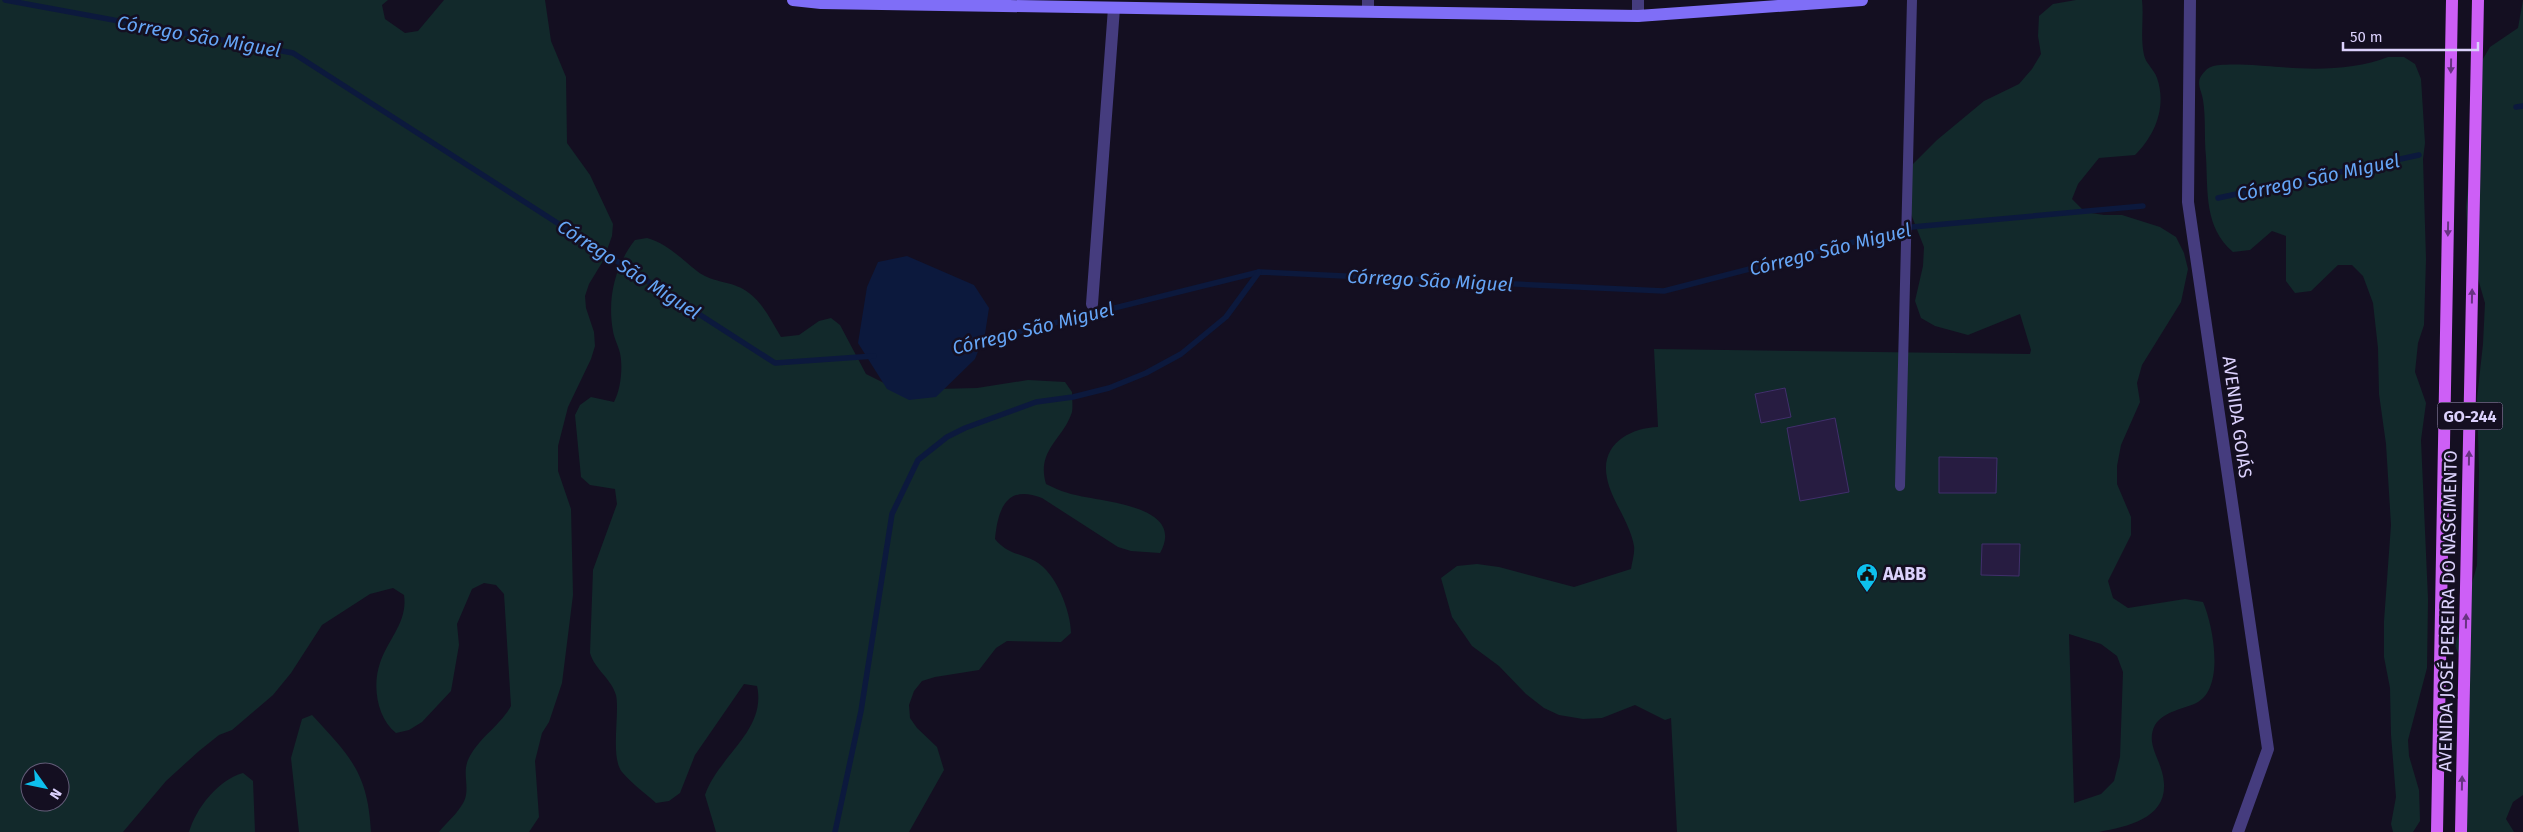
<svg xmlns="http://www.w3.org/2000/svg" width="2523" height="832" viewBox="0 0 2523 832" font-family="'Fira Sans',sans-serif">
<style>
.green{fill:#12292b;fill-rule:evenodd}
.water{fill:#0c193d}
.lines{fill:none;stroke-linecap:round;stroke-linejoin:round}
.stream{stroke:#0c193d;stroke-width:5.5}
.building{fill:#271c41;stroke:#412f6c}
.lane{stroke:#453c7e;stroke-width:10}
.street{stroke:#453c7e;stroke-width:12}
.secondary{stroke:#7f6ef7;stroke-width:12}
.primary{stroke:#cd5ff6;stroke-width:12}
.oneway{fill:#673381}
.labels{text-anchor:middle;stroke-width:5;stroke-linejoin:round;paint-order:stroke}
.shield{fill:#140f21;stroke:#9f97ba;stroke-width:1}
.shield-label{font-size:16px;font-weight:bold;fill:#dbd1fc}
.street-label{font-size:18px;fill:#dbd1fc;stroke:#140f21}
.poi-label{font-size:18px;font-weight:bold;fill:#dbd1fc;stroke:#140f21;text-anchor:start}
.water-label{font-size:19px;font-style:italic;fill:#65a5f6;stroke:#140f21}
</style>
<rect width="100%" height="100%" fill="#140f21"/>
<!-- green -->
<g class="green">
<path d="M0,0H388L382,5L385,19L405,33L418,31L444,0H545L551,41L566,77L567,143L590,175L613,224L612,236L603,261L589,284L585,296L586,308L594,332L595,346L591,359L568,407L558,446V471L571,509L573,595L562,683L549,722L542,733L535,761L539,817L529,832H439C447,822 464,808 466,795C468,783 463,772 468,760C478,738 499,727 511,706L504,594L496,585L484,583L472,589L457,624L459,645L451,691L422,722L409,730L396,733C377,718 372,686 380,663C388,639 408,622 404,595L393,588L370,594L322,625L291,673L273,695L232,730L219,735L199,751L166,781L123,832H0ZM30,772H60V802H30Z"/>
<path d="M2076,0H2142C2144,18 2140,36 2144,55C2146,64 2154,69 2157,78C2167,107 2155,135 2135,155L2099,158L2078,184L2072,199L2085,212L2104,215H2122L2160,227L2176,237L2184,253L2188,269L2181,302L2142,365L2137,383L2140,402L2121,445L2117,466V484L2131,517V535L2108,581L2113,598L2128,608L2185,599L2203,602C2213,625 2225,686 2198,702C2183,710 2165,710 2155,725C2146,742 2158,756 2162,772C2174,816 2132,826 2099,832H1677L1671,718L1665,720L1635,705L1602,718L1583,719L1559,715L1544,708L1526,694L1499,666L1472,646L1452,617L1441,578L1457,566L1477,564L1499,567L1574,587L1631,569C1632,562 1635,553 1634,546C1630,522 1611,500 1607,478C1600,445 1629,428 1658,427L1654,349L2030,354L2031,350L2020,314L1968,335L1935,326L1921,318L1915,301L1923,266L1924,247L1907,204L1911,166L1937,140L1984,101L2019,84L2032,69L2041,54L2038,36L2039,16L2053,4ZM2069,634L2101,644L2117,656L2123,672L2120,757L2114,781L2101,794L2074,803Z"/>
<polygon points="2523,0 2523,795 2513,802 2506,819 2514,832 2462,832 2463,667 2455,645 2477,565 2479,471 2477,398 2483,344 2485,303 2468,244 2466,207 2480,64 2490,47 2518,28"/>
<path d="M2388,57H2404L2415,64L2421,79L2425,143L2423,159L2426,259L2424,325L2418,343L2415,372L2426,403L2421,440L2428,599L2427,668L2408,740L2409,756L2419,790L2420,821L2413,832H2393L2391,824L2396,797L2391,735L2390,688L2384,657V621L2391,525L2386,444L2379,394L2378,348L2373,303L2363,276L2352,265H2338L2311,291L2295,293L2286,281V236L2272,231L2250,250L2233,252C2204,227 2208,192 2206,157C2204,137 2206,119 2203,100C2202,92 2197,85 2200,78C2202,74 2207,68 2211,67C2222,62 2265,66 2279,67C2314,70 2356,70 2388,57Z"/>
<path d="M647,238C668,244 680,258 697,271C710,282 729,281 743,289C762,300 770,319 781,337L799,335L819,321L831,318L840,325L866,374L898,390L977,388L1028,380L1065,382L1072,392C1072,398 1073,406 1072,412C1063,440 1036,450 1046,484C1053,487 1060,491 1068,493C1094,502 1188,503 1160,553L1131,551L1118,547L1042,498C1007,484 998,508 995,539C1007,554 1019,553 1035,561C1056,572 1071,612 1071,633L1061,642L1007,641L996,648L979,670L935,677L922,681L914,691L909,705L910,718L917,728L937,747L944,770L909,832H716L705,795C718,756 767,731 757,686L744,684L695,755L680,793L669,801L656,803C645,793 631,783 622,772C610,757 620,713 616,695C611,678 595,670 590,653L593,570L617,504L615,489L590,485L581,477L575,415L580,405L591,397L614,402C621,389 623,367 620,353C618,345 614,338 613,331C607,299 615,265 635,240Z"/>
<path d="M312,715C350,756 368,773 371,832H299L291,758L302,719Z"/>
<path d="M243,773L253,781L255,832H189C196,808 218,780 243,773Z"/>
</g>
<!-- water -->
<polygon class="water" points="907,256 974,285 989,308 985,334 975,359 936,397 909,400 887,389 858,343 867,287 878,262"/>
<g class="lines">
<!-- stream -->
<g class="stream">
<polyline points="5,0 293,53 775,363 874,356"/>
<polyline points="2516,107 2523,106"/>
<polyline points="2218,198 2419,155"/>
<polyline points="974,343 1259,272 1664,291 1912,227 2143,206"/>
<polyline points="835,832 861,711 892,514 918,460 947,437 965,428 1036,402 1073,397 1109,388 1146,373 1181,354 1226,317 1259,272"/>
</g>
</g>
<!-- building -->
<g class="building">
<polygon points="1785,388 1791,417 1761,423 1755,394"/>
<polygon points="1835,418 1849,492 1800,501 1787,428"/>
<polygon points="1939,457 1997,458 1996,493 1939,493"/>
<polygon points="1982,544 2020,544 2019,576 1981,575"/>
</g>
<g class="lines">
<!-- lane -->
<polyline class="lane" points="1900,486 1912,0"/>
<!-- street -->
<g class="street">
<polyline points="2190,0 2188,202 2268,749 2238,832"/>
<polyline points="1368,11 1368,0"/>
<polyline points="1638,16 1638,0"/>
<polyline points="1092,304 1114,8"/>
</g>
<!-- secondary -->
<polyline class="secondary" points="793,0 821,3 1638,16 1862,0"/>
<!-- primary -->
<g class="primary">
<polyline points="2437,832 2452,0"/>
<polyline points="2461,832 2478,0"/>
</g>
</g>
<!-- one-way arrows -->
<defs><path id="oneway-solid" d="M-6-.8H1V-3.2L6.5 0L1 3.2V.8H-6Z" transform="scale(1.25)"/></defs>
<g class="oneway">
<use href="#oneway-solid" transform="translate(2451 66) rotate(91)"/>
<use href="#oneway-solid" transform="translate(2448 229) rotate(91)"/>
<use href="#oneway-solid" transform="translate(2472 296) rotate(-89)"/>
<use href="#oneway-solid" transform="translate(2469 458) rotate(-89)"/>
<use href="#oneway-solid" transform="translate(2466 621) rotate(-89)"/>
<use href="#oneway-solid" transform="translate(2462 783) rotate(-89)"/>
</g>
<!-- icons -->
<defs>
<g id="civic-pin" transform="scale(1.125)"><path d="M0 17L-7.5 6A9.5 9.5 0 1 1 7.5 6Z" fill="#0dc0ed" stroke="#140f21"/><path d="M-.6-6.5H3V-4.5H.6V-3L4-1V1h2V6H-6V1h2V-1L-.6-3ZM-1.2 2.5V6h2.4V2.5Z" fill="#111"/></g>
</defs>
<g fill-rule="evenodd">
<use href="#civic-pin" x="1867" y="574"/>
</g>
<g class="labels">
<!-- shield labels -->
<rect class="shield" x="2437.5" y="402.5" width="65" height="27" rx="4"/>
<g class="shield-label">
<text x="2470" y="422">GO-244</text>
</g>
<!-- street labels -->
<g class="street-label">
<text transform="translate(2237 417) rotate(82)" y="6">AVENIDA GOIÁS</text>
<text transform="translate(2448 611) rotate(-89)" y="6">AVENIDA JOSÉ PEREIRA DO NASCIMENTO</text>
</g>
<!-- poi labels -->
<g class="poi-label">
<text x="1883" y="580">AABB</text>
</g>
<!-- water labels -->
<g class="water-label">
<text transform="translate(199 36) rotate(10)" y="7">Córrego São Miguel</text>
<text transform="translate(2318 177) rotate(-12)" y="7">Córrego São Miguel</text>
<text transform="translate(1830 249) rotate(-14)" y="7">Córrego São Miguel</text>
<text transform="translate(629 269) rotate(33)" y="7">Córrego São Miguel</text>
<text transform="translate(1430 280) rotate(3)" y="7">Córrego São Miguel</text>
<text transform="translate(1033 328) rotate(-14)" y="7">Córrego São Miguel</text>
</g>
</g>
<!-- north arrow -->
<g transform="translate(45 787) rotate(123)"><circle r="24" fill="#140f21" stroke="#645d79"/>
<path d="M0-4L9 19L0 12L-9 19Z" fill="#0dc0ed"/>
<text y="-8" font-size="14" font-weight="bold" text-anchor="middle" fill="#dbd1fc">N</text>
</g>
<!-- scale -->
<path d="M2343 42v8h135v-8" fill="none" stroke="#dbd1fc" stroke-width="2.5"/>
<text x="2350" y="42" font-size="15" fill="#dbd1fc" stroke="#140f21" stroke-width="4" paint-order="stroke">50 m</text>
</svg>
